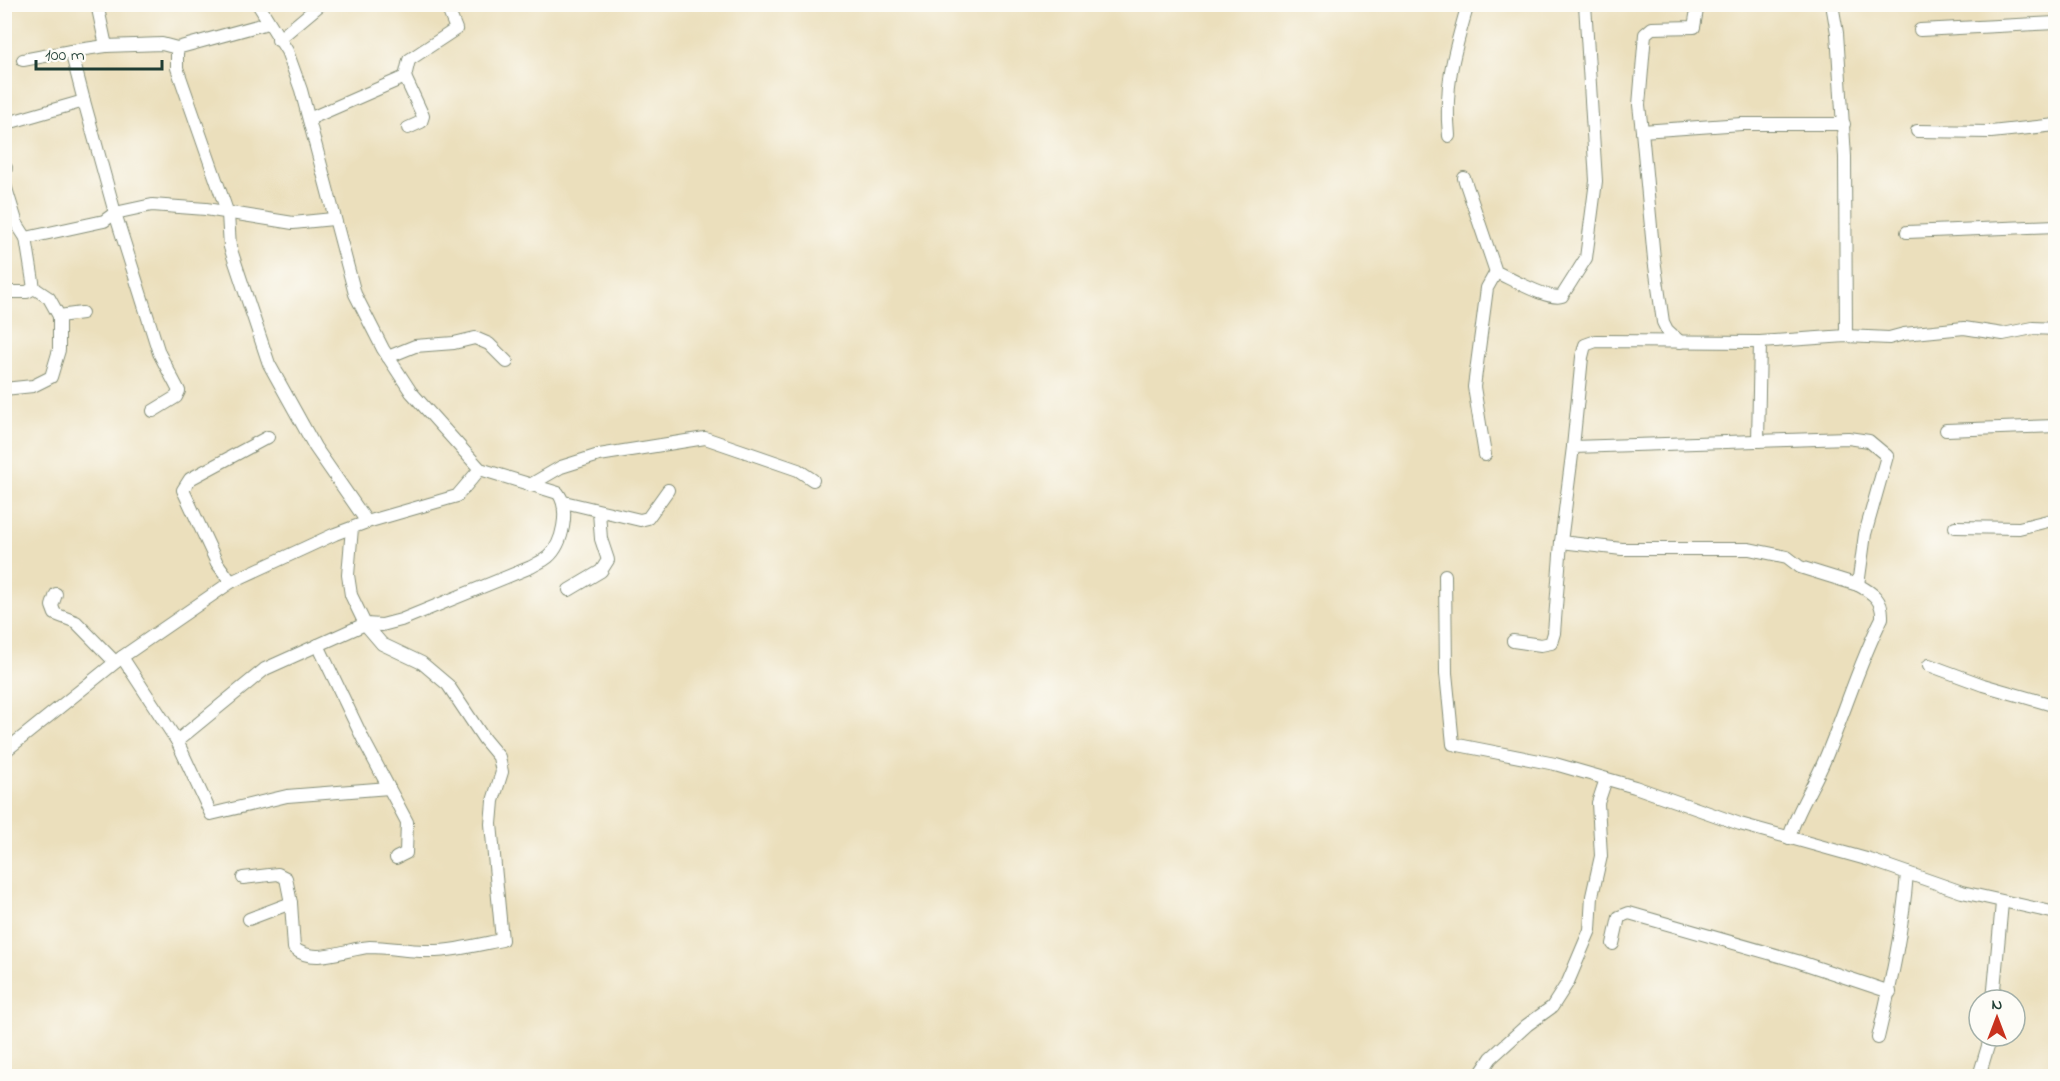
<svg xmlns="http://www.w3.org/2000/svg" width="2060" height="1081" viewBox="0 0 2060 1081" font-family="'Indie Flower',sans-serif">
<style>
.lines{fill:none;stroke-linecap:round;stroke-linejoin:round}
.minor-casing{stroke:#858e78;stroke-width:14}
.minor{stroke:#fff;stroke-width:12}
</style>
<rect width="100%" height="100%" fill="#fdfcf7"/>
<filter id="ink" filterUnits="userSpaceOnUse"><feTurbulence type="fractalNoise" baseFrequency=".0167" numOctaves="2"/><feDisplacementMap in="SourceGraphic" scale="12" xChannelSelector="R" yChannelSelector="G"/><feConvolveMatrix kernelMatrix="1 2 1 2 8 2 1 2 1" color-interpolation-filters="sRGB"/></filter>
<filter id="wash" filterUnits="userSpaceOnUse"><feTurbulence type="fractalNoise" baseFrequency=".008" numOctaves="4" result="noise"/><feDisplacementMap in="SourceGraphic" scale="24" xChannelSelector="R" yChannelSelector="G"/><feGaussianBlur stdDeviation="1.35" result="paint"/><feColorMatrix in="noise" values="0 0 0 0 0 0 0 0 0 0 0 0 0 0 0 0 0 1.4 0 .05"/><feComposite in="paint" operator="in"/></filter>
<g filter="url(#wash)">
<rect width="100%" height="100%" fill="#ebdfbc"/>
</g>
<g filter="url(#ink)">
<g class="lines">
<!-- minor casing -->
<g class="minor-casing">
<g id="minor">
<polyline points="97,4 106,46 162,44 177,48 177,68 228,214 230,247 269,364 315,447 367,522"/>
<polyline points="1698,4 1694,27 1652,28 1645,34 1639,105 1642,131 1742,124 1844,124"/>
<polyline points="1832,4 1837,33 1845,157 1846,336"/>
<polyline points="1920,30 2056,23"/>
<polyline points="278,40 321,4"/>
<polyline points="177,48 268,23"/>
<polyline points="71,51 106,46"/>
<polyline points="23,60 71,51 84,101"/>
<polyline points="405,77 423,116 421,122 408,128"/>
<polyline points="309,119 405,77 409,60 456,29 446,4"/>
<polyline points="4,124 84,101 115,213 159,353 179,391 176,397 153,411"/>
<polyline points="1642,131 1654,259 1663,322 1667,330 1680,342"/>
<polyline points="1917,131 1991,132 2056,125"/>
<path d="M1449,136C1444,84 1454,53 1468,4"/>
<polyline points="4,175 6,168"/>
<path d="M1464,178L1496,272C1510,278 1549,301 1562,296L1586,258L1596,181L1585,4"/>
<polyline points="4,182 17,224 26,238"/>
<polyline points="1907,232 2056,226"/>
<polyline points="34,288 26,238 104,221 115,213 152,205 206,209 293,223 333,219"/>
<polyline points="4,292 27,292 34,288 49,298 59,316 82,313"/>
<polyline points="388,357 415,346 454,343 475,338 489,344 507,362"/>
<polyline points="4,389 33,386 51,377 59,350 59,316"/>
<polyline points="1946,430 2056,426"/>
<polygon points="1848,438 1869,441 1887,456 1865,534 1858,585 1800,567 1787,557 1749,549 1622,549 1561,542 1573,447"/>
<polyline points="1758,441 1760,342"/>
<polyline points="1573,447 1582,357 1585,345 1596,341 1760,342 1846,336 1889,338 1904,334 1964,328 2003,334 2033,328 2056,329"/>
<polyline points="1485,455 1474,387 1487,288 1496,272"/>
<polyline points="530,485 561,467 599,455 705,438 798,470 813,480"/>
<polyline points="564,502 640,520 648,518 668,490"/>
<polyline points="1955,527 2019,528 2056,519"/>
<polyline points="1445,575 1446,673 1453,744 1555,764 1635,787 1740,824 1870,860 1962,892 2056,913"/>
<polyline points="231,582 217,563 183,490 190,479 268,437"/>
<polyline points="569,590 601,571 608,560 601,539 599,512"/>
<polyline points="56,594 52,606 55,614 76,622 115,662"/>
<polyline points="1513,641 1541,645 1551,643 1554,633 1561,542"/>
<polyline points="318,645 363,739 407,822 406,853 396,858"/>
<polyline points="122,657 177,741 211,814 287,796 389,788"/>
<polyline points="1929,665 1983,685 2056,706"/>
<path d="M177,741L265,669L365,624L382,625L401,620L531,567C536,564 543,561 548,557C563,544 570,509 558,493L480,469L411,392L383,349L355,294L301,90L287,51L258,4"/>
<polyline points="4,752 122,657 231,582 335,534 367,522 457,496 480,469"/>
<path d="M1789,838C1797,810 1814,786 1825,759C1845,712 1859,663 1882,618C1883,600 1873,593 1858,585"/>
<path d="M243,878L278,874L286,878L291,903L294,948C314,966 347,948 370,947C388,947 407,951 425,951C450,952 477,945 502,940L491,824L493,801L502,772L499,757L484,739L448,685L422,663L382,644L365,624L351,595L348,575L352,528"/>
<polyline points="249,919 291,903"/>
<polyline points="1613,944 1619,917 1629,913 1797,961 1890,992"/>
<polyline points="1993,1000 2002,903"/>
<path d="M1878,1038C1891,983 1903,929 1907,873"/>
<polyline points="1479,1076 1491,1058 1527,1025 1552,1007 1568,982 1590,930 1592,896 1601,856 1598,803 1606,779"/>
<polyline points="1979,1076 1991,1036"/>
</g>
</g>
<!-- minor -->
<use href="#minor" class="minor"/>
</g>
</g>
<!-- margin -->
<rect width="2060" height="1081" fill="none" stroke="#fdfcf7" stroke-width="24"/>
<!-- north arrow -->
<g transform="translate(1997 1018)"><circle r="28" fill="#fdfcf7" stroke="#a4b0a9" stroke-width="1.5"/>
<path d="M0-4.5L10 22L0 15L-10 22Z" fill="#c8321e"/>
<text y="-9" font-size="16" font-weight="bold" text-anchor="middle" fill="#1f3d34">N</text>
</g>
<!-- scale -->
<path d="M36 60v9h126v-9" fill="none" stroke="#1f3d34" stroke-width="3"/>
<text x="45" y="60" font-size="18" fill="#1f3d34" stroke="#fdfcf7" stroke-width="4.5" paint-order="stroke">100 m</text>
</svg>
